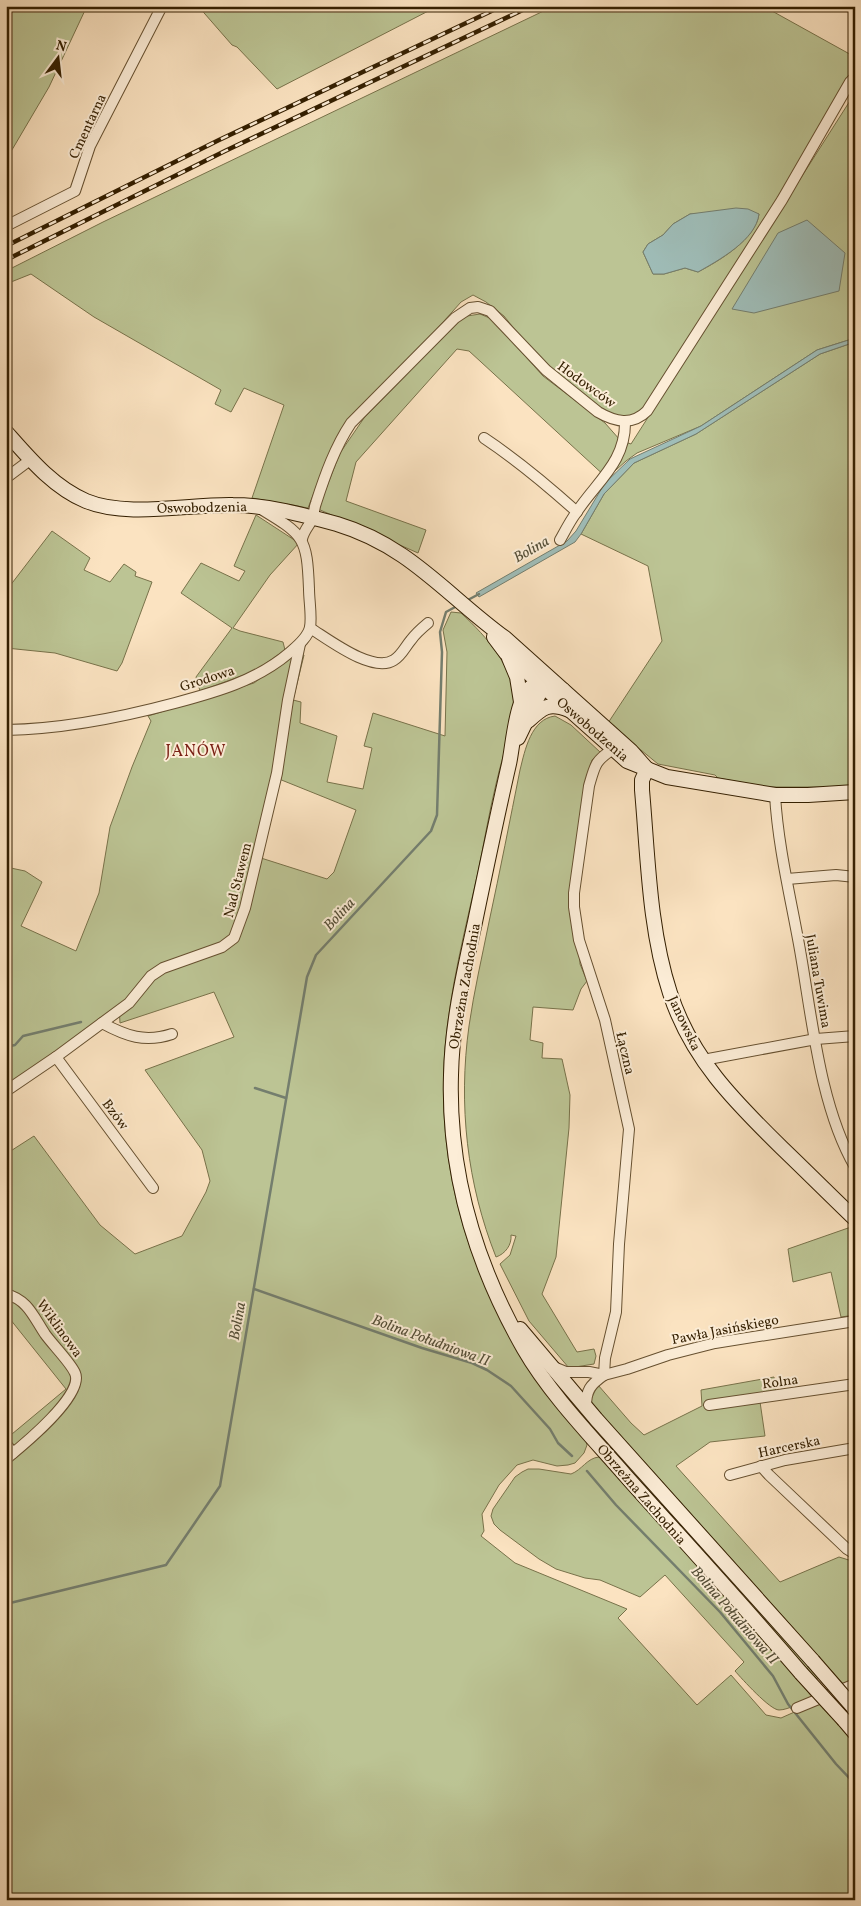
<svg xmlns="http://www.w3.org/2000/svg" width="861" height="1906" viewBox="0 0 861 1906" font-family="Vollkorn,serif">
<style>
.green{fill:#bcc494;stroke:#78724a;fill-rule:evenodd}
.water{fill:#9fbdb8;stroke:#747e6e}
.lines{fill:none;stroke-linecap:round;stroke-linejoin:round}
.stream{stroke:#747e6e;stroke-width:2.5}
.street-casing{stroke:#665030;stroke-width:12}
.secondary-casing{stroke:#341f00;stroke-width:16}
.street{stroke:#fcedd7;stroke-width:10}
.secondary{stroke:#fcedd7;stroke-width:14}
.rail-casing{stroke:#341f00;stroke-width:4.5}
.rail{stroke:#fcedd7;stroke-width:2.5;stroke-dasharray:8;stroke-linecap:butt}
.secondary-bridge-casing{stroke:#341f00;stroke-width:16;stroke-linecap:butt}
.secondary-bridge{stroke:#fcedd7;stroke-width:14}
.labels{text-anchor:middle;stroke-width:4;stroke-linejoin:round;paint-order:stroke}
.street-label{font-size:14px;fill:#341f00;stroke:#fcedd7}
.water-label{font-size:15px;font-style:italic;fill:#544e37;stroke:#fcedd7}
.quarter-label{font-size:16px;letter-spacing:1px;fill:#7a1f14;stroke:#fcedd7}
</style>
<rect width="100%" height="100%" fill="#fbe3c1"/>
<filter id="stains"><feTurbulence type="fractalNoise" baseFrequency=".004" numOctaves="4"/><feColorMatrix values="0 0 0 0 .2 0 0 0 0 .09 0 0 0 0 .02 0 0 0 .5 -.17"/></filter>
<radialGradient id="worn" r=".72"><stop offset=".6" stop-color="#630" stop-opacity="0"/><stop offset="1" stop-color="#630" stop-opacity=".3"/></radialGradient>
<!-- green -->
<g class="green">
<polygon points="6,6 87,6 49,87 6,160"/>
<polygon points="198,6 438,6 277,89 237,47 232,45"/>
<path d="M554,6H763L855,57V66L847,80L781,193L641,412L631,416H621L609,414L598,407L551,368L520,336L504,316L486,302L473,295L461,302L436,330L329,455L308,508L252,498L284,405L244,388L231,412L215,404L221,390L94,317L31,274L6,284V271L103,222ZM690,214H759C756,239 719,261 698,272L685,268L664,274H653L643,252L648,244L663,235L673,224Z"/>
<polygon points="855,93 855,338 817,350 701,426 637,453 626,461 607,478 481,362 469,351 457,349 356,462 346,501 426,530 418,553 318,509 340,453 364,418 459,321 467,316 480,314 492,319 543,376 605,423 620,440 631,444"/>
<polygon points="855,342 855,787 765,787 718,778 715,775 658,764 608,723 662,641 648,566 581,534 604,494 634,463 696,434 820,354"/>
<polygon points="256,515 299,543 270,575 233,628 240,631 283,642 285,650 255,671 200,691 196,677 232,628 181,593 201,563 239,581 245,571 234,566"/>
<polygon points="52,531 90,558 84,570 110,582 124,564 136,572 135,576 152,582 122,663 117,671 55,653 6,648 6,591"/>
<path d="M451,612L461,613C487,637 515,668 516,707C516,713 513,722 511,728C506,747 500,766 496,784C489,813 484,843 478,872C465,930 450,989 445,1048C433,1197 488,1330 586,1441L587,1445L584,1453L575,1463L568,1465L557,1466L533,1460L517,1465L499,1485L482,1514L484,1531L481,1536L515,1563L627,1609L618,1618L697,1705L731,1675L766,1715L781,1718L817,1702L855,1742V1900H6V1439L66,1389L6,1314V1154L34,1136L100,1225L135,1254L182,1236L206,1192L210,1181L202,1150L145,1070L234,1037L214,992L120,1023L119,1006L6,1094V867L25,871L42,882L21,926L76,951L99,893L110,827L132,767L151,721L148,716L254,683L295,653L304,655L293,700L301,702L300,723L337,736L327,782L363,789L372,748L364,746L373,713L445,736L447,652L443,630ZM279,779L356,810L334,872L327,879L261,858Z"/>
<path d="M555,716L571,725L600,752L592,760L587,777L574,868L580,964L587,981L581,989L573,1010L533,1007L530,1040L543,1043L542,1058L562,1059L570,1095L569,1128L556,1257L542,1294L577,1352L594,1349L596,1356L594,1364L569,1368L529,1321L500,1264L510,1255L516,1236L511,1235C512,1245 505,1254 496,1257C467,1184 458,1105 469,1026C474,991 482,957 489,922C500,871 510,820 520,770C525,750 531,719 555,716Z"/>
<polygon points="855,1224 855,1315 841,1317 831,1272 793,1282 788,1249 851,1227"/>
<polygon points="774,1377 776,1394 759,1395 765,1436 710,1442 676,1466 780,1582 839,1557 852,1561 855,1565 855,1624 853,1625 855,1628 855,1697 590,1401 598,1385 631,1423 644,1435 702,1406 701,1390"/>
<polygon points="555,1380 819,1677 816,1679 812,1675 811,1676 580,1415 554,1381"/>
<path d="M599,1457L602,1459L781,1658L812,1697C803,1701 789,1710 779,1710C770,1710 742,1679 735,1671L744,1662L665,1575L640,1597L600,1580L585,1578L556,1569L539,1559L500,1530L494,1524L491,1516L493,1509L515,1477L522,1472L528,1469H539L571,1474C582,1470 587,1458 599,1457Z"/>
</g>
<!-- water -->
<g class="water">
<path d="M736,208L748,209L759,214C756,240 719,260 698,272L685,268L664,274H653L643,252L648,244L663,235L673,224L690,214Z"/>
<polygon points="807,220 845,253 839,291 754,313 732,309 778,233"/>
<polygon points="855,338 855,342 820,354 696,434 634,463 604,494 581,534 575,542 479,597 476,593 567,541 576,531 605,483 630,459 701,426 817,350"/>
</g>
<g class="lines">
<!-- stream -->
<g class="stream">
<polyline points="466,601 479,594"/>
<polyline points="6,1047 15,1045 23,1036 81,1022"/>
<polyline points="255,1088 286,1098"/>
<polyline points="254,1289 422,1348 472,1363 487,1370 511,1386 550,1429 558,1443 572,1456"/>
<polyline points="587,1471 616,1505 720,1612 773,1676 788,1704 836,1764 855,1784"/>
<polyline points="6,1604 166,1565 220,1486 307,977 316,955 431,831 437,815 442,652 440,632 446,612 457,606"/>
</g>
<!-- street casing -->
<g class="street-casing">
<g id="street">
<polyline points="6,226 75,191 90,146 162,6"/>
<path d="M484,438C517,460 547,485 577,512"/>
<polyline points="6,478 30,460"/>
<path d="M302,539C304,530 309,526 313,518C314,513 314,508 316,503C325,475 335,447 351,423L455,318L470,308L478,307L490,311L546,370L598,412C615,422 632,426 647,411L782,200L850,82L855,77"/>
<path d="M560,540C565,531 570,521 576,513C597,481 626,462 625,421"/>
<path d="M310,628C328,639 373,674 394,660C402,655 405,647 411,640C416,633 422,628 428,623"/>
<path d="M6,730C64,729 119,718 175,703C216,692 256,681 289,653C296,647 308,638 310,627C312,617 309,600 309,589C307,537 304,535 261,509"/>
<path d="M775,795C778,847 791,899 800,950C812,1018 820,1107 855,1167"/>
<polyline points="787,879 836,875 855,877"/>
<path d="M102,1023C126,1036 145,1043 172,1034"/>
<polyline points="56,1057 153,1188"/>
<polyline points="703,1060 816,1039 855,1036"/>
<polyline points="6,1091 56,1057 129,1003 151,976 163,968 222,947 234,938 245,908 277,773 288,700 300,644"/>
<path d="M6,1294C28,1300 33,1316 45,1334C52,1344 71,1363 75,1373C85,1395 22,1446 6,1459"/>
<polyline points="554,1367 566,1372 589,1372 604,1375 627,1369 668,1355 715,1343 855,1321"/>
<path d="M604,1375L605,1358L616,1312L619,1244L629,1129L605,1020L579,940L574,907V893L589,786C595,765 595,761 613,749"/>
<polyline points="709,1405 855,1384"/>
<path d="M586,1407C586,1390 590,1385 604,1375"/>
<polyline points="6,1444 13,1453"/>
<polyline points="761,1466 769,1475 847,1549 855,1554"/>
<polyline points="730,1475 785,1460 855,1448"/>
<polyline points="797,1708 855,1684"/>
</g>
</g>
<!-- secondary casing -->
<g class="secondary-casing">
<g id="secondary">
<path d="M6,432C29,458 53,487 86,501C127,518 188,504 233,505C267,505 304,515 337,524C410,546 446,595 505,638L631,751L647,769"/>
<polyline points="494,637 506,653 627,761 667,777 775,795 808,795 855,792"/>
<polyline points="509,658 517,677 521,702"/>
<path d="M563,690C554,687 545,682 535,685C516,690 513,747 509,764C497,816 486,869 475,922C464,972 452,1023 451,1075C448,1173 476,1265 524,1349C550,1394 591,1436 625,1475C684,1541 744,1606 801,1673"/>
<path d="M528,721C543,707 549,702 569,710"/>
<polyline points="518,738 541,690 542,678"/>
<path d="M647,769L642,780V790C648,857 649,929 670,993C691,1058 734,1101 782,1148C806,1171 830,1195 855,1219"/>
<polyline points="520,1329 596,1419 813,1661"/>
<polyline points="844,1720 855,1733"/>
</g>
</g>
<!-- street -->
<use href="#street" class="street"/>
<!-- secondary -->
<use href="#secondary" class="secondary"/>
<!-- rail casing -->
<g class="rail-casing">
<g id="rail">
<polyline points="6,246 219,140 502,6"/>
<polyline points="6,260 225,151 531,6"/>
</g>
</g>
<!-- rail -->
<use href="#rail" class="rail"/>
<!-- secondary-bridge casing -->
<g class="secondary-bridge-casing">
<g id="secondary-bridge">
<polyline points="813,1661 853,1707"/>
<polyline points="801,1673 844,1720"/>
</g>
</g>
<!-- secondary-bridge -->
<use href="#secondary-bridge" class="secondary-bridge"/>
</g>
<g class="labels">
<!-- street labels -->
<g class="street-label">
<text transform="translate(87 126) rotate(-65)" y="5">Cmentarna</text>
<text transform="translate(587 384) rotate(36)" y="5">Hodowców</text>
<text transform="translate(202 507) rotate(-1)" y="5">Oswobodzenia</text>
<text transform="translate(207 678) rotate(-18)" y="5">Grodowa</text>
<text transform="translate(593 729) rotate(41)" y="5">Oswobodzenia</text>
<text transform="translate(237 880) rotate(-76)" y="5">Nad Stawem</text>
<text transform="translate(819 981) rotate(80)" y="5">Juliana Tuwima</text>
<text transform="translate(464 986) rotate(-80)" y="5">Obrzeżna Zachodnia</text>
<text transform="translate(685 1023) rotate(65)" y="5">Janowska</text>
<text transform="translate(626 1053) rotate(77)" y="5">Łączna</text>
<text transform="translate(116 1114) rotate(53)" y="5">Bzów</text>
<text transform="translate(60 1328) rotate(54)" y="5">Wiklinowa</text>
<text transform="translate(725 1329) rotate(-11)" y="5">Pawła Jasińskiego</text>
<text transform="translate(780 1381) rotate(-8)" y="5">Rolna</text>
<text transform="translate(789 1446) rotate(-12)" y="5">Harcerska</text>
<text transform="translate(642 1494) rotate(49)" y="5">Obrzeżna Zachodnia</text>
</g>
<!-- water labels -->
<g class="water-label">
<text transform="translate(531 549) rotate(-30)" y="5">Bolina</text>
<text transform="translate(339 914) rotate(-47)" y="5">Bolina</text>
<text transform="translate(237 1321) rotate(-80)" y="5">Bolina</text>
<text transform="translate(431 1340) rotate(20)" y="5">Bolina Południowa II</text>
<text transform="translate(735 1615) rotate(49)" y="5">Bolina Południowa II</text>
</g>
<!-- quarter labels -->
<g class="quarter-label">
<text x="196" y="756">JANÓW</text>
</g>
</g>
<!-- margin -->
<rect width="861" height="1906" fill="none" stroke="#fbe3c1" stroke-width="25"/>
<rect x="8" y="8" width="846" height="1891" fill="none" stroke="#341f00" stroke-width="2.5"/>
<rect x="12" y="12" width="836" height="1881" fill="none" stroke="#341f00"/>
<!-- north arrow -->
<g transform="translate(58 58) rotate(15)" stroke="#fcedd7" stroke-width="4" paint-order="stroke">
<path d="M0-4L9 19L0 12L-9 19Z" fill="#341f00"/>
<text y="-8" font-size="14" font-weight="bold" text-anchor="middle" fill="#341f00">N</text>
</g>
<rect width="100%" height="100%" filter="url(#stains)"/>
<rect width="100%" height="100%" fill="url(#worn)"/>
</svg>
